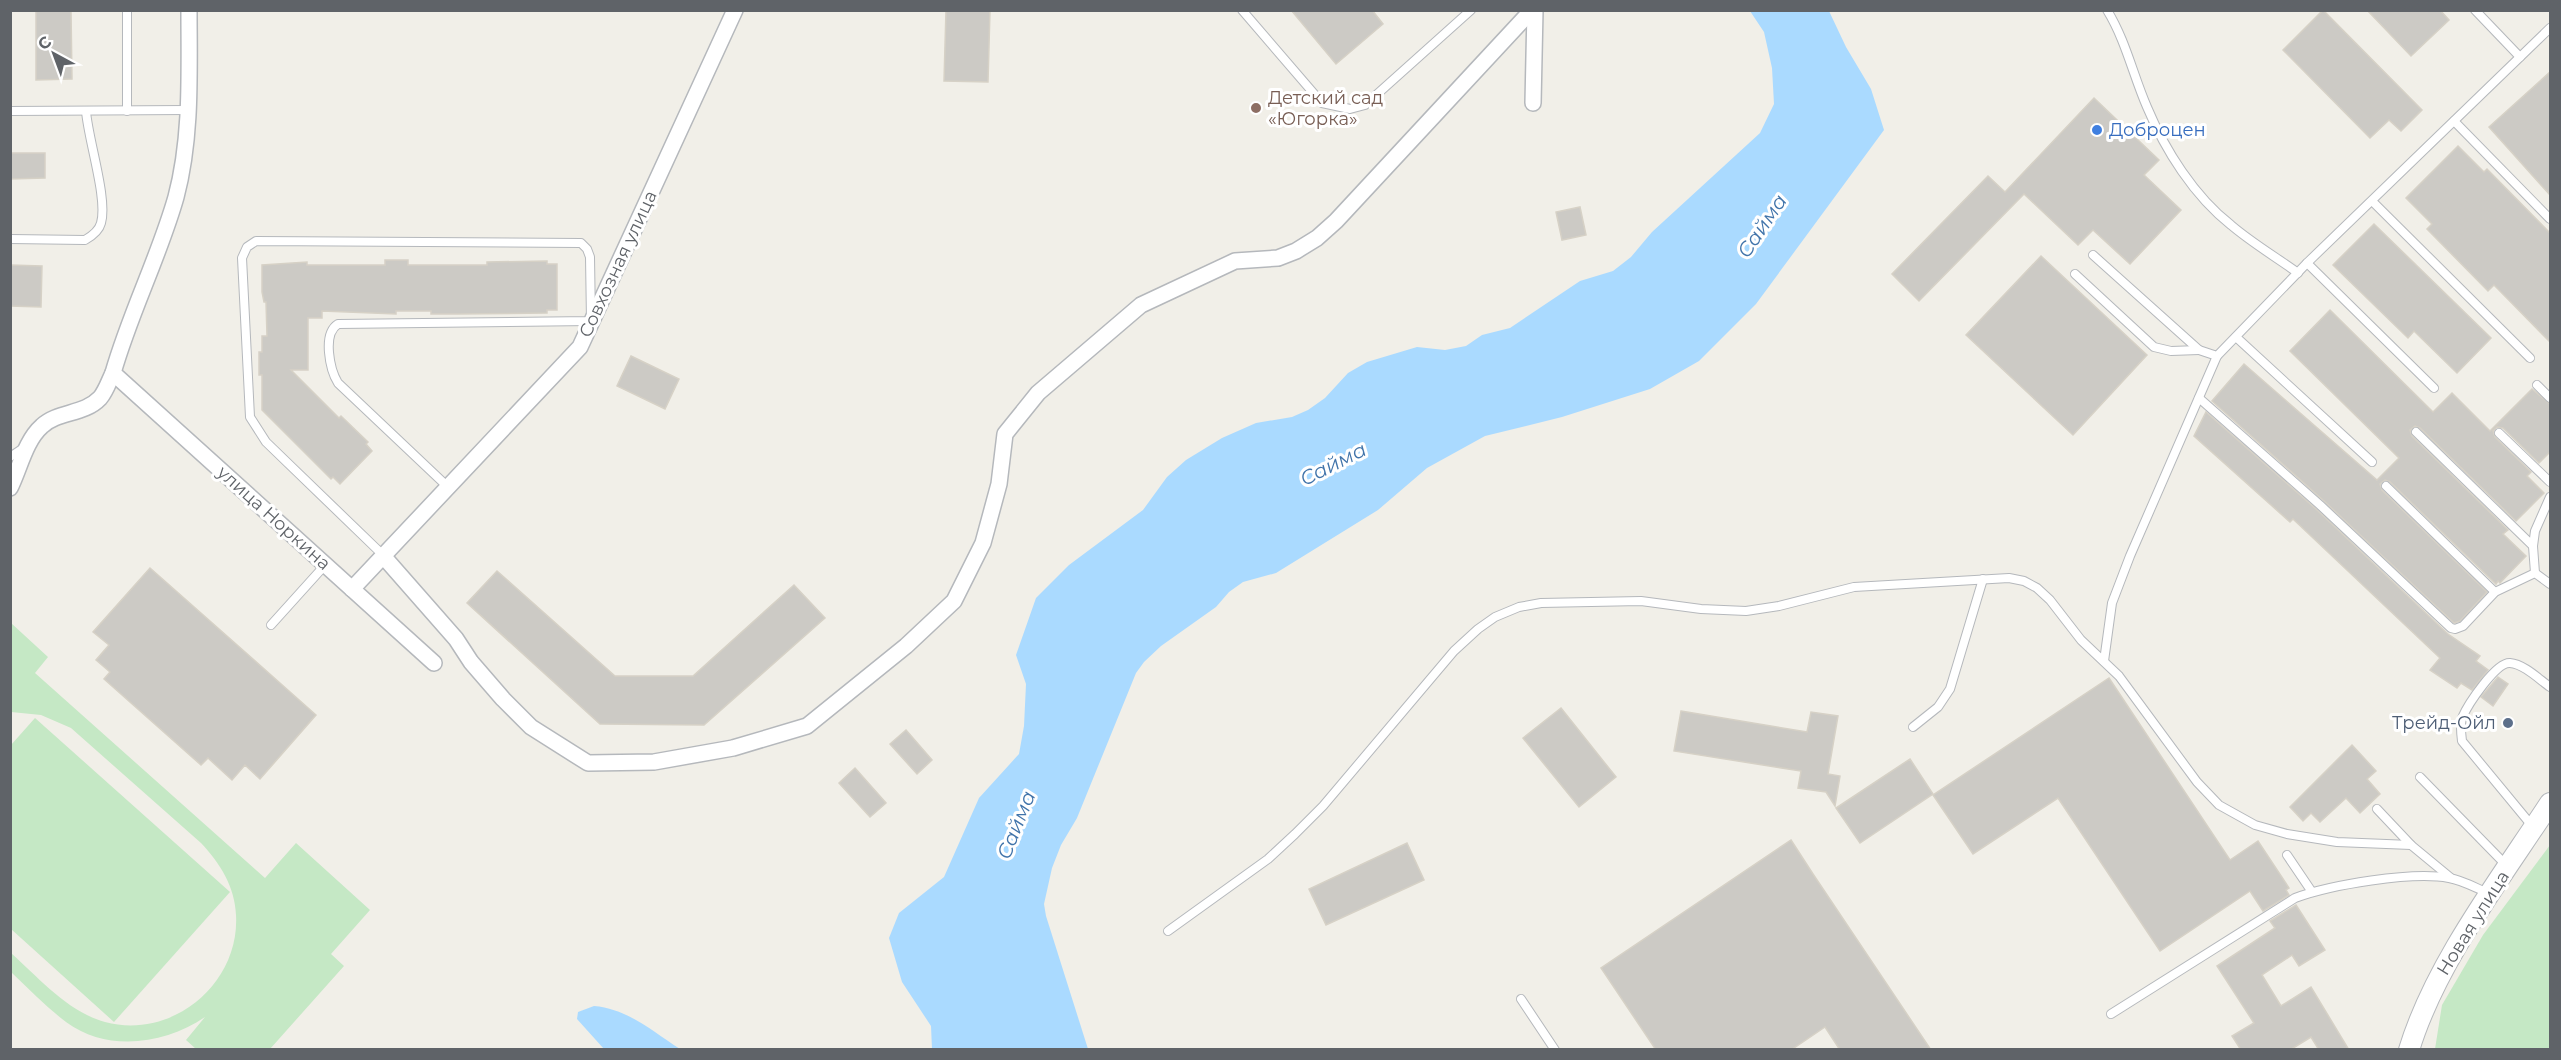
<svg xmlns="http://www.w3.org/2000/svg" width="2561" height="1060" viewBox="0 0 2561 1060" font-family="Montserrat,sans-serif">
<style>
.green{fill:#c5e8c5}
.water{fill:#aadaff}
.building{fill:#cccac5;stroke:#d6d1c6;stroke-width:1.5}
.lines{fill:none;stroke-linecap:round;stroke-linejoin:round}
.service-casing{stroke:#b5b8bc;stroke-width:10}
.minor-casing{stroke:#b5b8bc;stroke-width:18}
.tertiary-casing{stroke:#b5b8bc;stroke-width:22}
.service{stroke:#fff;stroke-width:8}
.minor{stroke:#fff;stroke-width:15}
.tertiary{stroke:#fff;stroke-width:20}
.education-dot{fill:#8d6e63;stroke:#fff;stroke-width:2}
.shop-dot{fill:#3f7fe0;stroke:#fff;stroke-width:2}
.service-dot{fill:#5c6f8a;stroke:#fff;stroke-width:2}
.labels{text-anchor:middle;stroke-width:6;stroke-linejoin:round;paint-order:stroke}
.education-label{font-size:18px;fill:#785e54;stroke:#fff;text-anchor:start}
.shop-label{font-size:18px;fill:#366cbe;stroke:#fff;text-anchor:start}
.street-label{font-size:18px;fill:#5f6368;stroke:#fff}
.service-label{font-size:18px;fill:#4e5e75;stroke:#fff;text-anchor:end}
.water-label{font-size:20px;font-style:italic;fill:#4174aa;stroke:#fff}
</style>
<rect width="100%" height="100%" fill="#f1efe8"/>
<!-- green -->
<g class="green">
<path d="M11,623L48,657L35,673L265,878L296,843L370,910L331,954L344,966L270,1049H196L186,1040L205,1017C165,1044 108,1053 66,1022C46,1007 29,989 11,972V953C39,978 68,1012 105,1022C172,1040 240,984 236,915C235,887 220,863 201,843L71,728L41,715L11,712Z"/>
<polygon points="35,718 230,892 114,1022 11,929 11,745"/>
<polygon points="2550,845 2550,1049 2435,1049 2442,1005 2483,935"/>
</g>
<!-- water -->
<g class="water">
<polygon points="1750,11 1829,11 1846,47 1871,89 1884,130 1756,304 1699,361 1650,389 1562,417 1485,436 1427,468 1378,510 1276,573 1243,582 1229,592 1216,607 1161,646 1144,662 1136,673 1077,818 1061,845 1052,868 1044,904 1046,916 1088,1049 932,1049 931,1026 902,982 889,938 899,913 944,877 979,798 1019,754 1024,726 1026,684 1016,655 1036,598 1069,565 1143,510 1167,477 1186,460 1222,438 1256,423 1292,417 1308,410 1325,398 1348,373 1367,362 1417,347 1445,350 1466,346 1482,335 1510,328 1580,281 1613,271 1631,257 1652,232 1760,133 1774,104 1772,68 1764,32"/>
<path d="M594,1006C628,1009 652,1031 680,1049H685H604L577,1019L578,1012Z"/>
</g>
<!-- building -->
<g class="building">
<polygon points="36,10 71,10 72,79 36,80"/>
<polygon points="946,10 990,10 988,82 944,81"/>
<polygon points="1291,10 1372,10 1383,24 1336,64"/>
<polygon points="2323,10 2422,110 2401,131 2389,120 2370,138 2283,50"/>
<polygon points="2367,10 2440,10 2449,20 2411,56"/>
<polygon points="2550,72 2550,195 2489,127"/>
<polygon points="2094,98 2159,160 2144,175 2181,210 2130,264 2093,230 2078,245 2024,194 1919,301 1892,274 1988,176 2005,192"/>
<polygon points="2458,146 2484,172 2487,169 2550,233 2550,342 2494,285 2488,291 2427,229 2432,224 2406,198"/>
<polygon points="10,153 45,153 45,178 10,179"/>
<polygon points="1580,207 1586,235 1562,240 1556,212"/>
<polygon points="2374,224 2491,338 2457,373 2414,331 2408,338 2333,265"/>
<polygon points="2041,256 2147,355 2073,435 1966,335"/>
<polygon points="385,260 408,260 408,265 487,265 487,262 547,261 547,264 557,264 557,310 547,310 547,313 457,314 431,314 431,311 396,311 396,314 322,311 322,318 308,318 308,370 291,370 339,418 341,416 368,442 366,444 372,451 340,484 333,477 331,479 262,410 262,375 259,375 259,352 262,352 262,336 267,336 266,302 264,302 262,292 262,265 307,262 307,265 385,265"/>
<polygon points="10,265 42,266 41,307 10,306"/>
<polygon points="2330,310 2433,412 2452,393 2490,431 2532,389 2550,404 2550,452 2539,463 2503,428 2497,427 2493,431 2495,437 2531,472 2527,476 2544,493 2516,521 2420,428 2415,426 2410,430 2412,436 2508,530 2503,534 2526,556 2500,583 2498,581 2496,584 2390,482 2385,480 2380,484 2382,490 2487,592 2460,621 2454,623 2324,501 2212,401 2244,364 2377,480 2399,458 2290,351"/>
<polygon points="631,356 679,379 665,409 617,386"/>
<polygon points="2206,412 2316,509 2448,634 2480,656 2476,661 2488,670 2472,690 2461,683 2457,688 2430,670 2440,658 2293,519 2290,522 2194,436"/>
<polygon points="150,568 316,715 260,779 245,765 232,780 208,758 201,765 104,679 110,672 96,660 109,645 93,632"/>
<polygon points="497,571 615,676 693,676 794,585 825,618 704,725 600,724 467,603"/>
<polygon points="2498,677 2508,684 2493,706 2481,697"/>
<polygon points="2109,678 2230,860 2258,841 2289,888 2286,890 2289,895 2263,911 2250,891 2160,951 2058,798 1973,854 1933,795"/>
<polygon points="1561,708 1616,777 1579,807 1523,738"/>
<polygon points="1681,711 1807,732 1811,712 1838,716 1828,774 1840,776 1835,806 1826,792 1798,788 1801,771 1674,751"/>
<polygon points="906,730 932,760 917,774 890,744"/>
<polygon points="2352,745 2376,771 2367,779 2380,794 2360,813 2346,798 2320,822 2311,813 2303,821 2290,807"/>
<polygon points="1910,759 1933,794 1860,843 1836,808"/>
<polygon points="855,768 886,803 870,817 839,783"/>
<polygon points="1791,840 1813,874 1931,1050 1840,1050 1825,1027 1791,1050 1656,1050 1601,968"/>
<polygon points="1407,843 1424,880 1326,925 1309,889"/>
<polygon points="2296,905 2325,950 2299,966 2292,955 2262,975 2281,1006 2311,987 2349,1050 2319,1050 2311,1037 2290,1050 2241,1050 2232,1036 2254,1023 2217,966 2275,928 2270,921"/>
</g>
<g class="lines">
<!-- service casing -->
<g class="service-casing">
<g id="service">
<polyline points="1242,10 1322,103 1350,109 1365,105 1471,10"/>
<path d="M2107,10C2126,41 2133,75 2147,107C2165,150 2194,196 2231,225C2252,243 2276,257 2298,273"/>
<polyline points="2475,10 2520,57"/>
<polyline points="10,111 188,110"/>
<polyline points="127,111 127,10"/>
<polyline points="2454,121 2550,219"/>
<polyline points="2372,201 2530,358"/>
<path d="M10,239L85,240C92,236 99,231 101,223C108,199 88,139 86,111"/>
<polyline points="2093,255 2199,350 2217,356 2307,263 2550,28"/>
<polyline points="2307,263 2434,388"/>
<polyline points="2075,274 2154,347 2171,351 2199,350"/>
<polyline points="2236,337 2372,462"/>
<polyline points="2537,385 2550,398"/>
<polyline points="2199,398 2320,505 2451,628 2455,629 2463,626 2495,592 2535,573 2550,584"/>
<polyline points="2416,432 2533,546 2535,573"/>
<polyline points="2499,433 2550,482"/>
<polyline points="10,457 22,449"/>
<polyline points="2386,486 2495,592"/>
<polyline points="2533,546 2535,531 2550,497"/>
<path d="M384,556L266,442L250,417L242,258L247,247L256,241L581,243L587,249L590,257L591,321L338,324C322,334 330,370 338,383L449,488"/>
<polyline points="271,625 326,564"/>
<polyline points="2104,661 2112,603 2130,556 2217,356"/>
<polyline points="1913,727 1938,707 1950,689 1983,579"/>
<polyline points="2420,777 2507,866"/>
<polyline points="2377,809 2411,845"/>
<path d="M2533,827L2462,741C2461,733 2460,725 2462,718C2468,704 2496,662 2510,663C2524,664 2540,680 2550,687"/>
<polyline points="2287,855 2312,892"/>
<polyline points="1168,931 1268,859 1295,834 1323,806 1454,651 1478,629 1495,617 1519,607 1541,603 1641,601 1701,609 1746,611 1779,606 1854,587 2009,578 2024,581 2037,588 2050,600 2081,640 2119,676 2197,782 2219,805 2255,825 2287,834 2337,842 2411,845 2451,878"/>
<polyline points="1521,999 1555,1050"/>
<path d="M2111,1014L2295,898C2330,885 2412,871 2449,878C2462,880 2476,888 2488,893"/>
</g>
</g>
<!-- minor casing -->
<g class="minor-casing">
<g id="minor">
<path d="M189,10C189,72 192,137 176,197C159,257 130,313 113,373L434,663"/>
<polyline points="1533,103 1535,10"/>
<path d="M10,488C20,468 25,441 42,426C58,411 84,415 100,398C106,391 109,381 113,373"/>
<polyline points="384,557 456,639 471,662 503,699 531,727 588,763 654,762 733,748 807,726 906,646 954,601 983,543 999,484 1005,434 1038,393 1141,305 1235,261 1278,258 1296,251 1317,238 1336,221 1532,10"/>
<polyline points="352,589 580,347 735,10"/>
</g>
</g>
<!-- tertiary casing -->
<g class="tertiary-casing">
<path id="tertiary" d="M2409,1050C2435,964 2501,878 2550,803"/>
</g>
<!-- service -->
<use href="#service" class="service"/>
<!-- minor -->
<use href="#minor" class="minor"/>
<!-- tertiary -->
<use href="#tertiary" class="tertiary"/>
</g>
<!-- markers -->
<circle class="education-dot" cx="1256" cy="108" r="6"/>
<circle class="shop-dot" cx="2097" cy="130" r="6"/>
<circle class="service-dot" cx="2508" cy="723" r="6"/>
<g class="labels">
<!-- education labels -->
<g class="education-label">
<text x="1268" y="104">Детский сад<tspan x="1268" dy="21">«Югорка»</tspan></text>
</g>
<!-- shop labels -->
<g class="shop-label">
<text x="2109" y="136">Доброцен</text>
</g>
<!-- street labels -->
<g class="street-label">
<text transform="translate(618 264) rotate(-65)" y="6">Совхозная улица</text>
<text transform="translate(274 518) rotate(42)" y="6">улица Норкина</text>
<text transform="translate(2473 923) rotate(-58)" y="6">Новая улица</text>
</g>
<!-- service labels -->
<g class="service-label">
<text x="2496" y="729">Трейд-Ойл</text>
</g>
<!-- water labels -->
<g class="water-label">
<text transform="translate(1762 226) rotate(-56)" y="7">Сайма</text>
<text transform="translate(1333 464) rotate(-27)" y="7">Сайма</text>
<text transform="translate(1016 825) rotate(-68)" y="7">Сайма</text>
</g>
</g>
<!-- border -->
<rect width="2561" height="1060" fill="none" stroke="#5f6368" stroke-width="24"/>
<!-- north arrow -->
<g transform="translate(54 54) rotate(319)" stroke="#ffffff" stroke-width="4.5" paint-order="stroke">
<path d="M0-4.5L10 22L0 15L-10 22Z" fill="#5f6368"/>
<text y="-9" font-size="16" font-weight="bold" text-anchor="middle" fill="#5f6368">С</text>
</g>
</svg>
